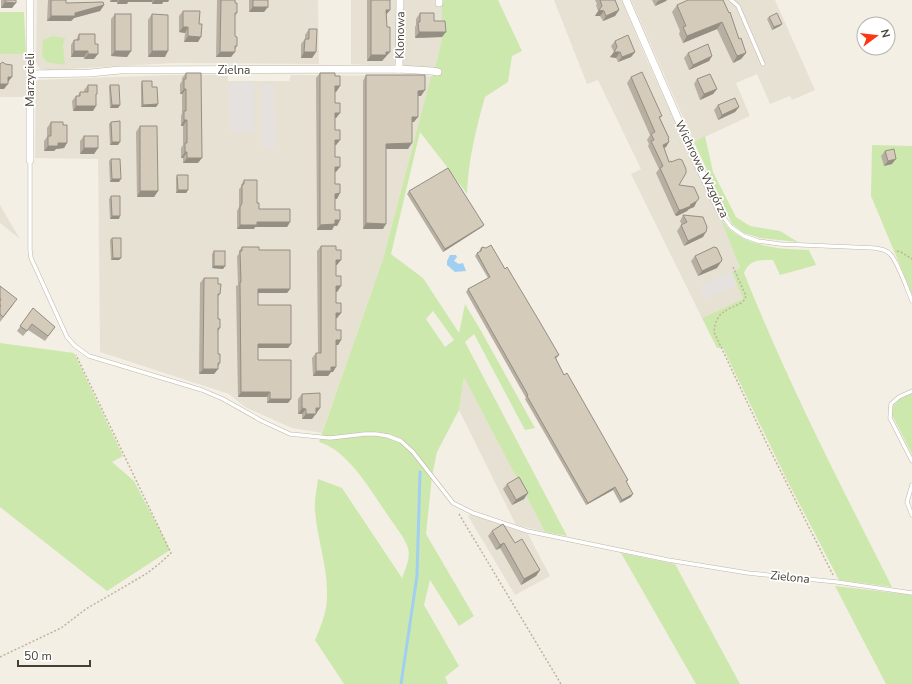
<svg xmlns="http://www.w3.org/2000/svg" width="912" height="684" viewBox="0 0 912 684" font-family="'Nunito Sans',sans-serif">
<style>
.residential{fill:#e7e1d3}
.green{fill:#cde8ad;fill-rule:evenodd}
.parking{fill:#e4e1de}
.water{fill:#a0cff1}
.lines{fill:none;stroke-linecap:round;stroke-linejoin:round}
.stream{stroke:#a0cff1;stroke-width:3}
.service-casing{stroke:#bfb7a8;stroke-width:4.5}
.minor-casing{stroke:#bfb7a8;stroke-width:8}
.path{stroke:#c1b399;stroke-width:1.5;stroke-dasharray:2 2;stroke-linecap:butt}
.service{stroke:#fff;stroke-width:3.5}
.minor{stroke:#fff;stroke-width:7}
.wall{fill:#b7afa1}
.shaded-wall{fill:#958e83}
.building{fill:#d5cbbb;stroke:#958e83}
.labels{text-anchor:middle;stroke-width:3.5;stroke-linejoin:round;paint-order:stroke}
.street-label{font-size:12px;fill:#463f35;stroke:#fff}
</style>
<rect width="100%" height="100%" fill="#f3efe5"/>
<!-- residential -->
<g class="residential">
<polygon points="37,0 318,0 319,64 174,63 48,70 40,69 36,62"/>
<polygon points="351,0 436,0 442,4 442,39 435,68 351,64"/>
<polygon points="554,0 622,0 646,58 720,217 734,252 740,269 732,272 744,299 702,318 631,174 641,169 598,80 587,84"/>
<polygon points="631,0 775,0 815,90 792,100 790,96 770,104 757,74 736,83 750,116 694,142"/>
<rect x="0" y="54" width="26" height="43"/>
<polygon points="169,75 228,75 228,81 289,81 291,75 431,76 383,259 322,433 292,428 245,407 229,394 100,352 98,159 35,158 36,80"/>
<polygon points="0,205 20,239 0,223"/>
<polygon points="464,376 545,532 516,525 459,410"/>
<polygon points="471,514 528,534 550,576 515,595 468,516"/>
</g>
<!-- green -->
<g class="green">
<path d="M442,0H498L522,51L512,56L508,82L485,97C476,129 468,161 467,194L444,163L420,132L391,254L423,278L459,333L465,304L480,329L535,428L525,430L474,334L465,342L567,536L545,532L464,377L459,410L437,452L432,476L426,534L474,616L459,626L430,580L424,605L459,666L445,677L448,684H344L315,640C321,626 327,612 327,596C328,567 317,539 315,510C314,500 317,489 318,479L342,488L402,578C405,570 411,557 408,548C404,536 394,525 387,514C371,491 348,450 319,442L383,259L431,76H433L442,39ZM433,311L454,340L445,347L426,319Z"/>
<polygon points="0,12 24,12 26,54 0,54"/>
<polygon points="52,36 65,38 63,45 65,65 46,62 42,55 43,40"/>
<polygon points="705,136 713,172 736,217 750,226 780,231 798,242 760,238 744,233 732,224 694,142"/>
<polygon points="872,145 912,146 912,294 871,196"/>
<path d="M720,217C724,222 727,228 732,231C754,248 783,249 809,250L816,265L780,275L773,260C759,260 750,259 744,273C787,381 840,484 892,587L839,580L785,476L723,348H717L702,318L743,299L732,272L740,268Z"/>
<polygon points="0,343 74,353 123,456 112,462 134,481 170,550 107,591 0,507"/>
<polygon points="912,393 912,454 892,415 893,406 901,398"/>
<polygon points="621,553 675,564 740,684 696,684"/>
<polygon points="835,586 912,595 912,684 886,684"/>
</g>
<!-- parking -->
<g class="parking">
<polygon points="254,82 255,132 230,132 229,83"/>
<polygon points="262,84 274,84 275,149 263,149"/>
<polygon points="732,272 737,285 704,299 699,287"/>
</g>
<!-- water -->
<polygon class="water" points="450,255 456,255 457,257 454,261 459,264 463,263 466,271 455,272 447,265 447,261"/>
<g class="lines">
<!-- stream -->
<polyline class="stream" points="401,684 417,576 420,472"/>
<!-- service casing -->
<g class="service-casing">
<g id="service">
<polyline points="731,0 738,6 763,64"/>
<polyline points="30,160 30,250 31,258 67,337 75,346 89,356 202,390 223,399 262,421 290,434 330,438 365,434 376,434 388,436 401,441 413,452 453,503 473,513 527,531 668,560 748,573 837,582 912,593"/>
<path d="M722,215L731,227L744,236L758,241L780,244L874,248C881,249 887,250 891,255C899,265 907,289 912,301"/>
<polyline points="912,391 899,397 891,404 890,418 912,461"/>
<polyline points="912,485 907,502 912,515"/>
</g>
</g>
<!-- minor casing -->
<g class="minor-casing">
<g id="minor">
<polyline points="30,0 30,160"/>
<polyline points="439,0 439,3"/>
<polyline points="626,0 699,167 722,215"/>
<polyline points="399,69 400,0"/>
<polyline points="30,74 90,73 120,70 399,69 432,71 438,72"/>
</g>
</g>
<!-- path -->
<g class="path">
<polyline points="897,251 901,252 912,259"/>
<path d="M733,267L746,296L743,302C726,311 716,311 714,332L766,442L833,575"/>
<polyline points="459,514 561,684"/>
<polyline points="0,657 61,628 86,609 146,574 159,564 171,553 76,355"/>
</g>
<!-- service -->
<use href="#service" class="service"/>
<!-- minor -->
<use href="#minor" class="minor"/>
</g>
<!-- wall -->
<g class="wall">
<polygon points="0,0 16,0 12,8 1,8 1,0"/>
<polygon points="48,0 66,0 66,3 104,5 100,11 74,18 71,21 47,21"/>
<polygon points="110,0 169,0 168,2 163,2 162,4 152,4 152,2 128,2 127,4 117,4 117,2 110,2"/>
<polygon points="217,0 235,0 235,3 237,13 235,16 235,36 237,46 231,57 216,57"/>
<polygon points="249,0 268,0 264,12 249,12"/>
<polygon points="367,0 390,0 390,10 386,14 386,57 385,57 382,61 367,61"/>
<polygon points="595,0 615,0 619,10 615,16 603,21 600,16 595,16 598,11 596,5 597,4"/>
<polygon points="652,0 667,0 666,1 655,6"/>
<polygon points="723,0 739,39 746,53 741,59 733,63 717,29 683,43 679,34 680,31 672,12 677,5"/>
<polygon points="183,11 198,42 184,42 185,33 179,32 179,16"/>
<polygon points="420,13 434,21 442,37 415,38 415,27 416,25 416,19"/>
<polygon points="115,14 131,51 127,57 111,56 111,19"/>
<polygon points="152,14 165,57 148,57 148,20"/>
<polygon points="769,17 780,26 772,30 767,19"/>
<polygon points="309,29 316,52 312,58 301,58 301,44 305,39 305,35"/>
<polygon points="79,34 94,59 84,59 84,57 71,57 71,45 74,40 76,40"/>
<polygon points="615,41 635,52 631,57 618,62 616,58 610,57 614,52 611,46"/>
<polygon points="688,53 712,56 709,61 689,70 684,58"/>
<polygon points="186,73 198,163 183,163 183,158 181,158 181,148 183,145 183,126 181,126 181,116 182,113 182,94 180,94 180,84 182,81 182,78"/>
<polygon points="320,73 335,76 340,86 336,92 335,92 335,103 340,113 336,118 335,118 335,130 340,140 336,145 335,145 335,157 336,172 335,172 335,184 337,199 335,199 335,210 340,220 337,226 334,226 332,230 317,230 316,78"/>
<polygon points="366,75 421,96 418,96 414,122 412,122 408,149 386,149 383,229 363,229 363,81"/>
<polygon points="631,77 662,116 660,118 669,138 668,140 666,147 664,148 669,162 679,185 697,201 694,207 689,209 687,211 677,216 675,215 656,173 659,169 648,146 649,144 647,140 650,135 627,83"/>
<polygon points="697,79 717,89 713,94 700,100 694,84"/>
<polygon points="142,81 152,87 158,104 156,107 141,107 141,84"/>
<polygon points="88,85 96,96 93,111 73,111 72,101 76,96 78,96 80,92 84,92 84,90"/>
<polygon points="110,85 120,105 118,108 110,108 109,87"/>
<polygon points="718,105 739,107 735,112 718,120 714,110"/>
<polygon points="51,122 63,125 67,143 64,148 56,149 54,151 44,151 44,141 47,137 47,128"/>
<polygon points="111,122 118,145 110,145 109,124"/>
<polygon points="140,126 158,191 154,197 137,197 136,132"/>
<polygon points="84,136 98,148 94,154 80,154 80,141"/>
<polygon points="885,151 892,164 884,166 881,156"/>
<polygon points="111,159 119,182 110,182 109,161"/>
<polygon points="177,175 188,190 186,193 176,193 176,178"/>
<polygon points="244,180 257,203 259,209 290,222 287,227 255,227 254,229 237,229 237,211 239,207 239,189 241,187 241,185"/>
<polygon points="409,191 482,227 443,252 407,194"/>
<polygon points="111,196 119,219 110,219 109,199"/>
<polygon points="683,215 703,237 684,246 677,231 681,225 682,225 680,221"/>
<polygon points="112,238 121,258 119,260 111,260 110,240"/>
<polygon points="321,246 336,250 337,265 336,265 336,276 341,286 337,292 336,292 336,303 341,313 337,318 336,318 336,330 341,340 338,345 336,345 333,372 331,372 328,376 313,376 312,358 316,353 318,353 317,251"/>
<polygon points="242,247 259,250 290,289 287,293 258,293 258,305 291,344 288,348 258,348 258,360 291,399 288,403 267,403 267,397 238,397 236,286 238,285 237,256 239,254 239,251"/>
<polygon points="482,247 505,269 559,355 556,359 564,375 628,480 626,482 631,497 620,503 613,490 586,505 525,399 526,398 466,292 468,289 488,278 475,256 477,253 479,252 480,249"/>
<polygon points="214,251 225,266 223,269 212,268 212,254"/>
<polygon points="695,256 717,268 698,276 691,261"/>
<polygon points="204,278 218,284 220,294 218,297 218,319 220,328 218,332 218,354 220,363 218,367 218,369 214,374 199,374 200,283"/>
<polygon points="0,286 13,305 0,322"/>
<polygon points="33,308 55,327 45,341 28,330 23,336 17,331"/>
<polygon points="302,394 320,408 312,419 302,419 302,414 298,414 298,399"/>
<polygon points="507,484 524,499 512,505 503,489"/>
<polygon points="492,531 540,570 536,576 521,585 500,548 496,550 488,536"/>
</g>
<!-- shaded-wall -->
<g class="shaded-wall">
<polygon points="112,0 118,0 117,2 110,2"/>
<polygon points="119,0 153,0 152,2 128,2 127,4 117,4"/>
<polygon points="154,0 169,0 168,2 163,2 162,4 152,4"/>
<polygon points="661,0 667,0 666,1 655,6 658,1"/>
<polygon points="5,2 16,3 12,8 1,8"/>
<polygon points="104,5 100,11 74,18 71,21 47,21 51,16 75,13"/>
<polygon points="253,7 268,7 264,12 249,12"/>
<polygon points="386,10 390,10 386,15"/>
<polygon points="599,10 604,11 600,16 595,16"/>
<polygon points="619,10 615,16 603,21 606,16"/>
<polygon points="722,22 717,29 683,43 687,36"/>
<polygon points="782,24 780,26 772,30 774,27"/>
<polygon points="183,27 188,27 185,33 179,32"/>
<polygon points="419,32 446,32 442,37 415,38"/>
<polygon points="188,36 201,37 198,42 184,42"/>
<polygon points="74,51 88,51 84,57 71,57"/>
<polygon points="115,51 131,51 127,57 111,56"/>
<polygon points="152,51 168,51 165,57 148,57"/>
<polygon points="220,52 235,52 231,57 216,57"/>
<polygon points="304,52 316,52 312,58 301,58"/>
<polygon points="386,52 390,52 382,61 367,61 371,55"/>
<polygon points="614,52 620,52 616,58 610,57"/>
<polygon points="635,52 631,57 618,62 622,57"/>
<polygon points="746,53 741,59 733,63 737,56"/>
<polygon points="88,54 98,54 94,59 84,59"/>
<polygon points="712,56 709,61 689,70 693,65"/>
<polygon points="8,77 12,77 8,82"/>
<polygon points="0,84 8,84 4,89 0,89"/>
<polygon points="335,86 340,86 336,92 331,92"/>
<polygon points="184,89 186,89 182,94 180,94"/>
<polygon points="717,89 713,94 700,100 704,94"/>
<polygon points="425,90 421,96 414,96 418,91"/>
<polygon points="158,104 156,107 141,107 143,105"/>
<polygon points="112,105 120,105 118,108 110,108"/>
<polygon points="76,106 96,106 93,111 73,111"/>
<polygon points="739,107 735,112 718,120 722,115"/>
<polygon points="335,113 340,113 336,118 331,118"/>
<polygon points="412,117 418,117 414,122 408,122"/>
<polygon points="184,120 187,120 183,126 181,126"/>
<polygon points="335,140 340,140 336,145 331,145"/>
<polygon points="112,142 120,142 118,145 110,145"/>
<polygon points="669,142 666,147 659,150 663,145"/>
<polygon points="58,143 67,143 64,148 56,149 54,151 44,151 48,146"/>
<polygon points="412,143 408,149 383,149 386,144"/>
<polygon points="84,148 98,148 94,154 80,154"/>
<polygon points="185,152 187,152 183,158 181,158"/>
<polygon points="187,158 202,158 198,163 183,163"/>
<polygon points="896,159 892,164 884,166 888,161"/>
<polygon points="335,167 340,167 336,172 332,172"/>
<polygon points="112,179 121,179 119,182 110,182"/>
<polygon points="178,190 188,190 186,193 176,193"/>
<polygon points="140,191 158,191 154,197 137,197"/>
<polygon points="340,193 337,199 332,199 335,194"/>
<polygon points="697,201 694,207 689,209 687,211 677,216 675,215 679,210"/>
<polygon points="112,216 120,216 119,219 110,219"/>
<polygon points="335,220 340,220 337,226 334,226 332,230 317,230 320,225"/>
<polygon points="257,222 290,222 287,227 255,227 254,229 237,229 240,225"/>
<polygon points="366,223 386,224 383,229 363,229"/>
<polygon points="484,225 482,227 443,252 445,249"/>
<polygon points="706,232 703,237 684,246 688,241"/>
<polygon points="113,258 121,258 119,260 111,260"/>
<polygon points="336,260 341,260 337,265 332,265"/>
<polygon points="721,262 717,268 698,276 702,271"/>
<polygon points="214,266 225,266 223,269 212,268"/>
<polygon points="336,286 341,286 337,292 332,292"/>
<polygon points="258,289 290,289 287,293 255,293"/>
<polygon points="336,313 341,313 337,318 333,319"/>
<polygon points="336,340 341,340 338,345 333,345"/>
<polygon points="258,344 291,344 288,348 255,348"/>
<polygon points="331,367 336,367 333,372 331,372 328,376 313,376 316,371"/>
<polygon points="203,369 218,369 214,374 199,374"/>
<polygon points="241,392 270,392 267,397 238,397"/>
<polygon points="270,399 291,399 288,403 267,403"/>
<polygon points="302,408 306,409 302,414 298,414"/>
<polygon points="316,408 320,408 312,419 302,419 306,414"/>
<polygon points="615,487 613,490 586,505 588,503"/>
<polygon points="528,493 524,499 512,505 516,500"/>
<polygon points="633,494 631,497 620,503 622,500"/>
<polygon points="504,543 500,548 496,550 500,545"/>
<polygon points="540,570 536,576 521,585 524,579"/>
</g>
<!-- building -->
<g class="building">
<polygon points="5,0 16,0 16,3 5,2"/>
<polygon points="51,0 66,0 66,3 103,2 104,5 75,13 75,16 51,16"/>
<polygon points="221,0 235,0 235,3 237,3 237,13 235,13 235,36 237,37 237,46 235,46 235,52 220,52"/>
<rect x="253" y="0" width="15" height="7"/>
<polygon points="371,0 390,0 390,10 386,10 387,27 390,27 390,52 386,52 386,55 371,55"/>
<polygon points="600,0 615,0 619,10 606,16 604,11 599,10 602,6"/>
<polygon points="688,0 723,0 729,13 730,12 739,39 741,38 746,53 737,56 722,22 687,36 683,27 686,26 677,5"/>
<polygon points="183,11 200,11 199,24 202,24 201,37 188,36 188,27 183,27"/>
<polygon points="420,13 434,13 434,21 445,21 446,32 419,32 418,22 420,22"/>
<polygon points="777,13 782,24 774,27 769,17"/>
<rect x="115" y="14" width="16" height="37"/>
<polygon points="152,14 168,15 168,51 152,51"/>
<polygon points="309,29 317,29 316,52 304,52 305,39 309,39"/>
<polygon points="79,34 95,34 95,44 98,44 98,54 88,54 88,51 74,51 74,40 79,40"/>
<polygon points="628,35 635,52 622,57 620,52 614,52 617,47 615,41"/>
<polygon points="708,44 712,56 693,65 688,53"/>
<polygon points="3,62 5,64 12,65 12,77 8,77 8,84 0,84 0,64"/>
<polygon points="642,72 662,116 659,117 669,138 668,139 669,142 663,145 669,162 671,161 671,162 679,159 682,160 686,169 686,173 679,185 694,187 699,198 697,201 690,205 691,206 681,210 679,210 660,168 663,166 651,141 654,140 651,134 655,132 631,77"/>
<polygon points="186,73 201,73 202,158 187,158 187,152 185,152 185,143 187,143 187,120 184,120 184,111 186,111 186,89 184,89 184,79 186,79"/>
<polygon points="320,73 335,73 335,76 340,76 340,86 335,86 335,103 340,103 340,113 335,113 335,130 340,130 340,140 335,140 335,157 340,157 340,167 335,167 335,184 340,184 340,193 335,194 335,210 340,210 340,220 335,220 335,224 320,225"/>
<polygon points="710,74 717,89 704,94 697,79"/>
<polygon points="366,75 425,75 425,90 418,91 418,117 412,117 412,143 386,144 386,224 366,223"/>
<polygon points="142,81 152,81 152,87 157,87 158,104 143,105"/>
<polygon points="88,85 97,85 97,94 96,94 96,106 76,106 76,96 80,96 80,92 88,92"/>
<polygon points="110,85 119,85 120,105 112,105"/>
<polygon points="735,98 739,107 722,115 718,105"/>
<polygon points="120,121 120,142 112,142 111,122"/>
<polygon points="51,122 63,122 63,125 67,125 67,143 58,143 58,146 48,146 48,136 51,136"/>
<polygon points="140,126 157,126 158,191 140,191"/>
<rect x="84" y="136" width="14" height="12"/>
<polygon points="894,149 896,159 888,161 885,151"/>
<polygon points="111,159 120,159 121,179 112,179"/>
<polygon points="448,168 484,225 445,249 409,191"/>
<polygon points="177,175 188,175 188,190 178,190"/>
<polygon points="244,180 257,180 257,203 259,203 259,209 290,209 290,222 257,222 257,225 240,225 240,207 242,203 242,185 244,184"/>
<polygon points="111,196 120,196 120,216 112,216"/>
<polygon points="683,215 703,217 707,227 706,232 688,241 681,225 687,222"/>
<polygon points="112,238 121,238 121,258 113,258"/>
<polygon points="491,245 505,269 507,267 541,324 559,355 555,357 564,375 567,373 628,480 626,481 633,494 622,500 615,487 588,503 527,396 528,395 468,289 490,277 477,253 481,251 482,247 486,248"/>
<polygon points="321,246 336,246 336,250 341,250 341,260 336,260 336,276 341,276 341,286 336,286 336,303 341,303 341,313 336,313 336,330 341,330 341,340 336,340 336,367 331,367 331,371 316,371 316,353 321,353"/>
<polygon points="242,247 259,247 259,250 290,250 290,289 258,289 258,305 291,305 291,344 258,344 258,360 291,360 291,399 270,399 270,392 241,392 240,282 241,282 240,251 242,251"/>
<polygon points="714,247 717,248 722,259 721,262 702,271 695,256"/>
<rect x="214" y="251" width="11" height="15"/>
<polygon points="204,278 218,278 218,284 221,284 220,294 218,294 218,319 220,319 220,328 218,328 218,354 220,354 220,363 218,363 218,369 203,369"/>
<polygon points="0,286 17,299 3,317 0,314 0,306 1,306 0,305 0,301 1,299 0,299"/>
<polygon points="33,308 55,327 48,336 32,324 27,331 20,326"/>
<polygon points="320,393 320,408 316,408 316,414 306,414 306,409 302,408 302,394"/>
<polygon points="519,477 528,493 516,500 507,484"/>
<polygon points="503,524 515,543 522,539 540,570 524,579 504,543 500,545 492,531"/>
</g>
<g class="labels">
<!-- street labels -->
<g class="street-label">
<text transform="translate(400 35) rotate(-89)" y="4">Klonowa</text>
<text x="234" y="74">Zielna</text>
<text transform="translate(30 80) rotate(-90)" y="4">Marzycieli</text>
<text transform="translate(702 169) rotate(64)" y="4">Wichrowe Wzgórza</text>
<text transform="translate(790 577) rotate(6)" y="4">Zielona</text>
</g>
</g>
<!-- north arrow -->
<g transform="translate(876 36) rotate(75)"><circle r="19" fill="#ffffff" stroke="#b5b2ae"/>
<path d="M0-3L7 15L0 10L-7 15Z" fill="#fe3712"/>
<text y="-6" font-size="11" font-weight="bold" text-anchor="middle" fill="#463f35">N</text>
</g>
<!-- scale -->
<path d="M18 660v6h72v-6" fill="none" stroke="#463f35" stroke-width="2"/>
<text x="24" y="660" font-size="12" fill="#463f35" stroke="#ffffff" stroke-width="3" paint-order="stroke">50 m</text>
</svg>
